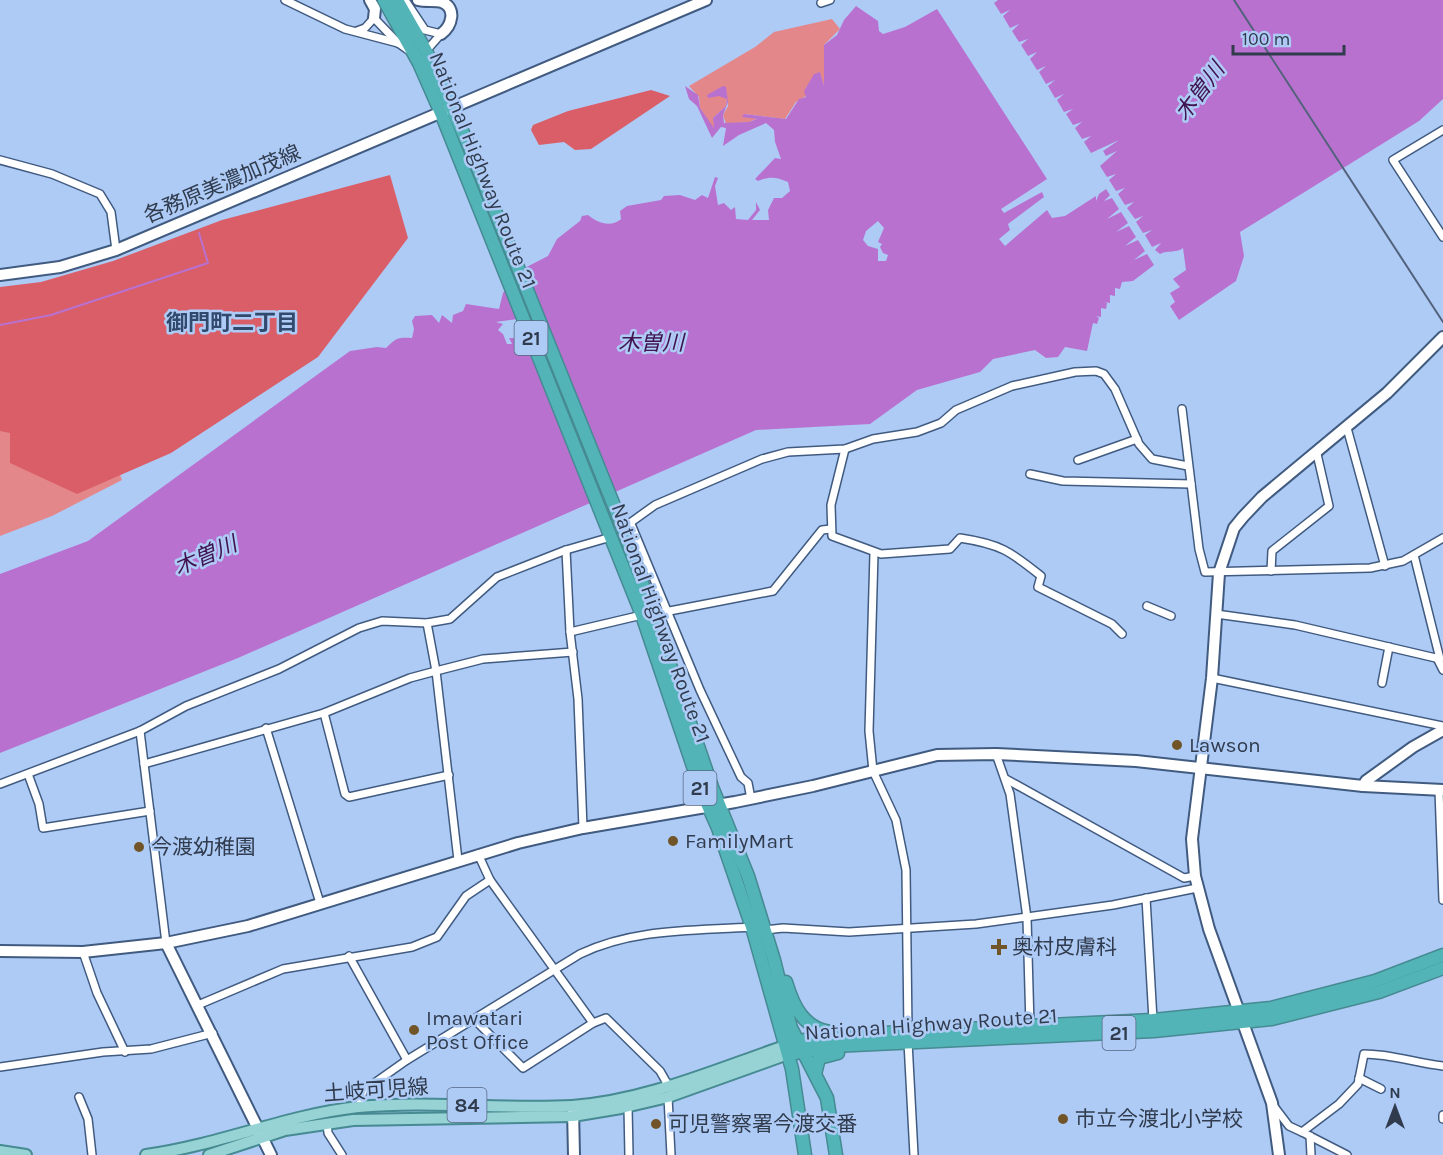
<svg xmlns="http://www.w3.org/2000/svg" width="1443" height="1155" viewBox="0 0 1443 1155" font-family="Karla,'Noto Sans JP',sans-serif">
<style>
.green{fill:#e4878b}
.forest{fill:#da5e68}
.water{fill:#b971d0;fill-rule:evenodd}
.lines{fill:none;stroke-linecap:round;stroke-linejoin:round}
.stream{stroke:#b971d0;stroke-width:2}
.street-casing{stroke:#415b80;stroke-width:10}
.secondary-casing{stroke:#415b80;stroke-width:14}
.primary-casing{stroke:#468a92;stroke-width:14}
.highway-casing{stroke:#468a92;stroke-width:15}
.street{stroke:#fff;stroke-width:7}
.secondary{stroke:#fff;stroke-width:10}
.primary{stroke:#97d2d4;stroke-width:10}
.highway{stroke:#52b4b7;stroke-width:12}
.rail{stroke:#52627b;stroke-width:2}
.poi-dot{fill:#715528;stroke:#aecbf6;stroke-width:2}
.labels{text-anchor:middle;stroke-width:5;stroke-linejoin:round;paint-order:stroke}
.shield{fill:#aecbf6;stroke:#566680;stroke-width:1.5}
.shield-label{font-size:20px;font-weight:bold;fill:#303b4d}
.street-label{font-size:21px;fill:#303b4d;stroke:#aecbf6}
.poi-label{font-size:21px;fill:#303b4d;stroke:#aecbf6;text-anchor:start}
.water-label{font-size:22px;font-style:italic;fill:#41134f;stroke:#aecbf6}
.neighbourhood-label{font-size:22px;font-weight:bold;fill:#30496c;stroke:#aecbf6}
</style>
<rect width="100%" height="100%" fill="#aecbf6"/>
<!-- green -->
<g class="green">
<polygon points="832,19 840,29 824,45 824,86 820,73 806,87 806,96 796,102 785,119 744,114 757,119 749,122 726,124 723,115 728,106 727,99 726,106 713,118 715,128 712,127 700,108 699,97 689,86 755,47 774,32"/>
<polygon points="0,374 110,448 122,480 52,516 0,536"/>
</g>
<!-- forest -->
<g class="forest">
<polygon points="651,90 670,96 591,149 575,150 564,142 539,145 531,130 533,125 568,111"/>
<polygon points="390,175 408,238 318,357 171,453 77,494 10,463 10,433 0,431 0,287 41,282 113,261 222,220"/>
</g>
<!-- water -->
<g class="water">
<path d="M998,0H1443V99L1419,121L1240,232L1244,256L1236,281L1179,320L1170,306L1175,302L1170,293L1180,287L1173,279L1186,270L1183,248C1178,253 1167,250 1160,254L1155,250L1161,243L1152,247L1145,235L1152,230L1143,233L1136,222L1143,216L1135,219L1127,208L1134,202L1125,205L1118,194L1125,188L1116,191L1109,180L1116,174L1107,177L1100,166L1117,151L1106,156L1103,151L1119,140L1091,153L1084,142L1091,136L1082,139L1075,128L1082,122L1073,125L1066,114L1073,109L1064,112L1057,100L1064,94L1055,98L1048,86L1055,80L1046,84L1039,72L1046,66L1037,70L1030,59L1037,52L1028,56L1021,45L1028,39L1019,42L1012,31L1019,24L1010,28L1003,16L1010,10L1001,14L994,3Z"/>
<path d="M856,6L878,21L879,31L883,34L905,27L937,9L1047,179L1001,209L1004,213L1042,192L1044,197L1008,224L1010,230L999,239L1005,246L1047,210L1052,218L1065,216L1096,196V201L1099,194L1106,189L1110,195L1104,201L1112,198L1119,209L1107,219L1121,212L1128,223L1116,232L1129,226L1136,237L1125,246L1138,240L1145,251L1134,260L1147,254L1154,265L1133,281L1122,282L1120,289L1115,288V296L1110,295V303L1104,302L1107,303L1106,309L1101,308V317L1096,316L1099,318L1097,324L1093,323L1087,351L1065,347L1058,357L1046,358L1035,350L993,359L980,372L917,390L870,424L756,430L238,658L0,753V574L88,541L350,351L377,347L386,348C396,338 398,337 412,338L414,329L412,321L415,316L432,315L439,323L442,315L452,323L453,315L463,311L466,304L499,309L503,293L515,273L548,256L557,239L580,221L582,216L588,215C598,223 610,228 621,219L620,211L627,206L661,200L664,196L680,195L695,200L702,195L708,198L715,177L718,178L715,186L718,205L724,203L731,210L735,207L736,219L748,220L756,210V202L760,210L752,220H769L768,210L774,198H782L790,191L788,182C776,177 770,176 758,181L755,179L775,158L781,159L775,142L774,130L766,123L739,135L723,146L726,128L721,127L712,138L697,106L689,99L685,86L698,95L700,108L714,128L713,118L726,106L727,99L719,96L708,98L707,95L723,86L726,87L728,102L723,115L724,123L749,122L757,119L742,117L744,114L786,119L799,99L806,97L804,91L814,74L820,72L824,86V45L837,35L844,20ZM878,221L884,228L878,242L882,244L880,247L883,253L888,255L886,261H878V249L868,246L863,240L866,231ZM518,319L524,333L519,338H509L512,344H507L503,334L498,330L503,324L496,322Z"/>
</g>
<g class="lines">
<!-- stream -->
<polyline class="stream" points="0,325 51,315 208,263 199,233"/>
<!-- street casing -->
<g class="street-casing">
<g id="street">
<polyline points="285,0 345,29 398,43 408,50"/>
<polyline points="405,0 425,30 441,34"/>
<polyline points="821,3 830,0"/>
<polyline points="357,31 365,28 374,18 398,43"/>
<polyline points="426,51 441,34"/>
<polyline points="1443,130 1393,160 1443,237"/>
<polyline points="0,160 52,174 100,194 111,212 116,250"/>
<polyline points="1182,409 1199,549 1205,572 1370,568 1403,561 1443,538"/>
<polyline points="1347,428 1385,566"/>
<path d="M845,449L831,505L832,536L881,554L950,549L960,538C1000,544 1010,551 1041,576L1038,587L1112,624L1122,634"/>
<polyline points="1078,460 1137,439"/>
<polyline points="1030,474 1063,481 1191,484"/>
<polyline points="631,524 700,690 741,777 748,783 751,799"/>
<polyline points="623,528 655,505 762,459 788,452 845,449 873,439 917,432 941,423 956,410 1012,386 1075,372 1096,371 1104,374 1115,389 1139,444 1152,459 1188,466"/>
<polyline points="566,550 570,632 578,699 583,828"/>
<polyline points="874,553 869,731 873,771 896,820 906,870 908,1031"/>
<polyline points="1271,571 1272,551 1329,506 1317,454"/>
<polyline points="1147,606 1171,616"/>
<polyline points="654,614 773,591 822,530 831,529"/>
<polyline points="1216,614 1295,625 1440,659 1414,555"/>
<polyline points="427,623 436,671 458,860"/>
<polyline points="570,632 642,615"/>
<polyline points="1437,658 1443,670"/>
<polyline points="1212,678 1443,726"/>
<polyline points="1382,683 1389,647"/>
<polyline points="324,713 345,794 349,797 449,775"/>
<polyline points="266,728 320,903"/>
<polyline points="140,731 166,943"/>
<polyline points="996,754 1010,794 1027,918 1030,1026"/>
<polyline points="144,764 324,713 410,678 436,671 483,659 573,652"/>
<polyline points="28,774 39,804 43,828 150,811"/>
<polyline points="1006,779 1184,878 1195,876"/>
<polyline points="0,784 140,731 186,706 279,669 359,628 382,621 427,623 450,619 497,577 566,550 611,537"/>
<polyline points="1439,790 1443,900"/>
<polyline points="478,854 490,880 593,1023"/>
<polyline points="1146,898 1153,1020"/>
<polyline points="765,930 783,928 849,932 976,924 1113,905 1197,888"/>
<polyline points="83,952 97,993 125,1052"/>
<polyline points="349,956 407,1060"/>
<polyline points="198,1005 283,969 412,947 437,937 466,896 490,880"/>
<polyline points="475,1020 523,1068 593,1023 606,1018 660,1071 668,1085"/>
<polyline points="908,1042 914,1155"/>
<polyline points="0,1067 103,1052 151,1049 213,1033"/>
<polyline points="1359,1078 1381,1089"/>
<polyline points="79,1097 88,1119 92,1155"/>
<polyline points="668,1097 671,1155"/>
<path d="M1273,1105L1289,1126L1302,1132L1339,1104L1358,1084L1364,1054C1391,1054 1416,1063 1443,1066"/>
<path d="M359,1107L363,1091L407,1060L580,954C634,928 694,931 752,927"/>
<polyline points="628,1107 629,1155"/>
<polyline points="1443,1119 1443,1115"/>
<polyline points="327,1123 328,1133 342,1155"/>
<polyline points="1302,1132 1347,1155"/>
<polyline points="1310,1136 1311,1155"/>
</g>
</g>
<!-- secondary casing -->
<g class="secondary-casing">
<g id="secondary">
<polyline points="370,0 375,9 374,18"/>
<path d="M418,0C425,2 436,0 442,2C457,8 452,26 441,34"/>
<polyline points="0,275 60,267 116,250 706,0"/>
<polyline points="1363,786 1366,781 1413,747 1443,730"/>
<polyline points="166,943 271,1155"/>
<polyline points="0,951 83,952 166,943 248,926 518,843 583,828 735,802 813,786 937,755 996,754 1136,761 1363,786 1443,790"/>
<polyline points="573,1109 574,1155"/>
<polyline points="1279,1155 1272,1103 1209,929 1195,876 1192,839 1212,678 1219,573 1234,528 1243,517 1262,497 1387,393 1443,337"/>
</g>
</g>
<!-- primary casing -->
<g class="primary-casing">
<g id="primary">
<polyline points="0,1151 26,1155"/>
<path d="M146,1155C219,1145 286,1115 358,1107C429,1100 501,1110 572,1106C645,1101 717,1069 785,1046"/>
<polyline points="209,1155 285,1130 353,1120 573,1116 621,1108 668,1097 788,1054"/>
</g>
</g>
<!-- highway casing -->
<g class="highway-casing">
<g id="highway">
<polyline points="384,0 419,63 441,113 642,615 701,790 718,828 752,927 792,1069 805,1155"/>
<polyline points="397,0 426,51 469,146 623,528 712,787 748,876 774,960 791,1028 827,1098 836,1155"/>
<path d="M786,982C793,1006 804,1029 831,1032"/>
<polyline points="791,1043 822,1036 1153,1020 1271,1008 1375,981 1443,955"/>
<polyline points="795,1053 833,1046 1154,1031 1272,1019 1379,992 1443,968"/>
<polyline points="815,1074 819,1058 838,1053"/>
</g>
</g>
<!-- street -->
<use href="#street" class="street"/>
<!-- secondary -->
<use href="#secondary" class="secondary"/>
<!-- primary -->
<use href="#primary" class="primary"/>
<!-- highway -->
<use href="#highway" class="highway"/>
<!-- rail -->
<polyline class="rail" points="1234,0 1443,322"/>
</g>
<!-- markers -->
<g class="poi-dot">
<circle cx="1177" cy="745" r="6"/>
<circle cx="673" cy="841" r="6"/>
<circle cx="139" cy="847" r="6"/>
<path d="M996 938h6v6h6v6h-6v6h-6v-6h-6v-6h6z"/>
<circle cx="414" cy="1030" r="6"/>
<circle cx="1063" cy="1119" r="6"/>
<circle cx="656" cy="1124" r="6"/>
</g>
<g class="labels">
<!-- shield labels -->
<g class="shield">
<rect x="514.5" y="321" width="33" height="34" rx="4.5"/>
<rect x="683.5" y="771" width="33" height="34" rx="4.5"/>
<rect x="1102.5" y="1016" width="33" height="34" rx="4.5"/>
<rect x="447.5" y="1088" width="39" height="34" rx="4.5"/>
</g>
<g class="shield-label">
<text x="531" y="345">21</text>
<text x="700" y="795">21</text>
<text x="1119" y="1040">21</text>
<text x="467" y="1112">84</text>
</g>
<!-- street labels -->
<g class="street-label">
<text transform="translate(483 170) rotate(68)" y="7">National Highway Route 21</text>
<text transform="translate(222 184) rotate(-23)" y="7">各務原美濃加茂線</text>
<text transform="translate(661 623) rotate(70)" y="7">National Highway Route 21</text>
<text transform="translate(931 1024) rotate(-4)" y="7">National Highway Route 21</text>
<text transform="translate(376 1090) rotate(-4)" y="7">土岐可児線</text>
</g>
<!-- poi labels -->
<g class="poi-label">
<text x="1189" y="752">Lawson</text>
<text x="685" y="848">FamilyMart</text>
<text x="151" y="854">今渡幼稚園</text>
<text x="1012" y="954">奥村皮膚科</text>
<text x="426" y="1025">Imawatari<tspan x="426" dy="24">Post Office</tspan></text>
<text x="1075" y="1126">市立今渡北小学校</text>
<text x="668" y="1131">可児警察署今渡交番</text>
</g>
<!-- water labels -->
<g class="water-label">
<text transform="translate(1199 91) rotate(-53)" y="8">木曽川</text>
<text x="651" y="350">木曽川</text>
<text transform="translate(205 555) rotate(-23)" y="8">木曽川</text>
</g>
<!-- neighbourhood labels -->
<g class="neighbourhood-label">
<text x="232" y="330">御門町二丁目</text>
</g>
</g>
<!-- north arrow -->
<g transform="translate(1395 1107)" stroke="#aecbf6" stroke-width="4.5" paint-order="stroke">
<path d="M0-4.5L10 22L0 15L-10 22Z" fill="#303b4d"/>
<text y="-9" font-size="16" font-weight="bold" text-anchor="middle" fill="#303b4d">N</text>
</g>
<!-- scale -->
<path d="M1233 45v9h111v-9" fill="none" stroke="#303b4d" stroke-width="3"/>
<text x="1242" y="45" font-size="18" fill="#303b4d" stroke="#aecbf6" stroke-width="4.5" paint-order="stroke">100 m</text>
</svg>
